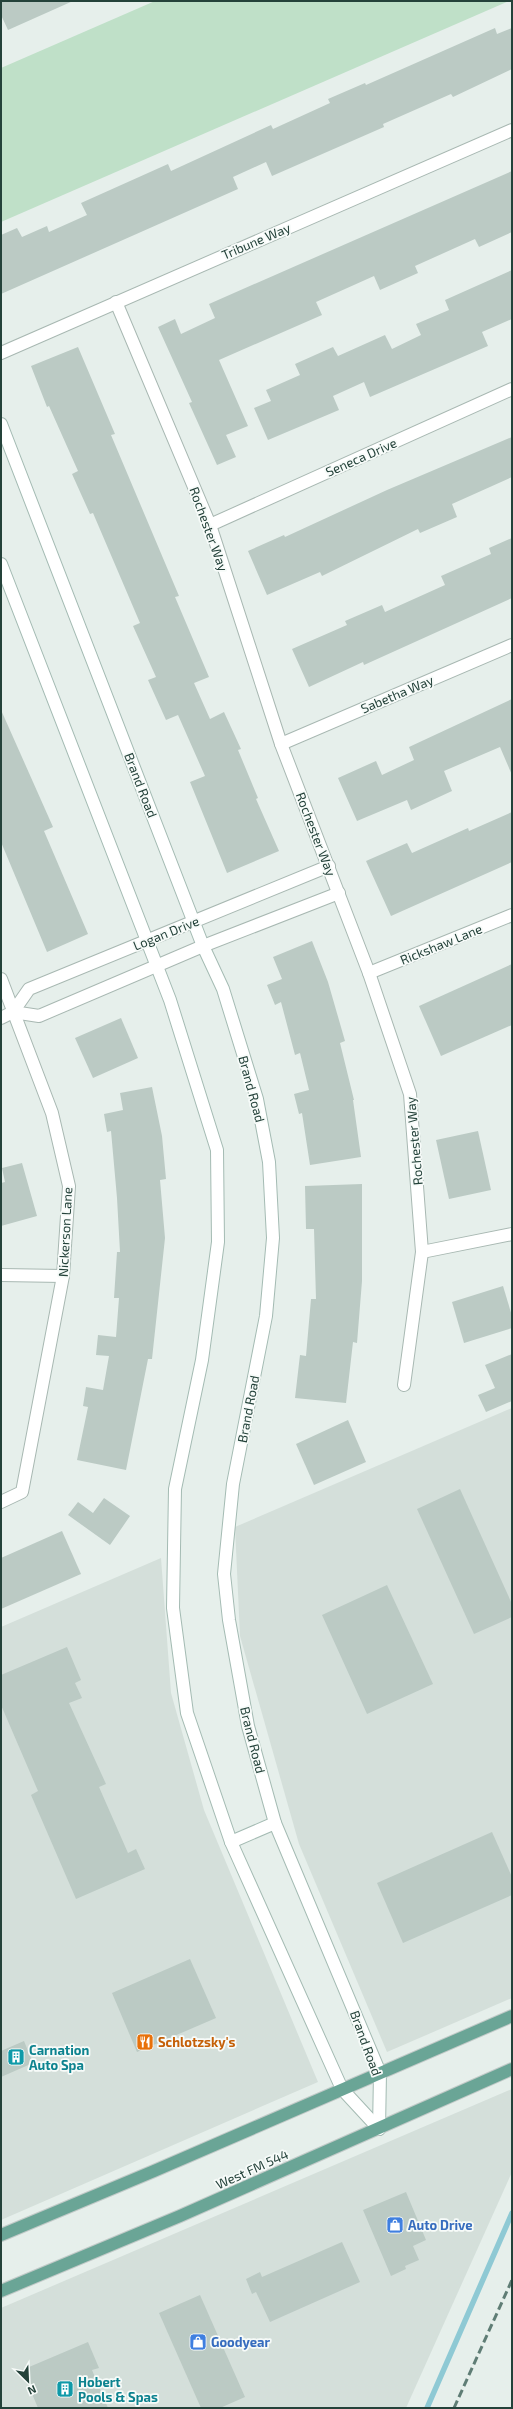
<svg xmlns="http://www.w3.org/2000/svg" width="513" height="2409" viewBox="0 0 513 2409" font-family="'Exo 2',sans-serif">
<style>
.built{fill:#d4dfda}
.green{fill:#bfe0c8}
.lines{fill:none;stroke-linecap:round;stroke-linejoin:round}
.stream{stroke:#8ec9d4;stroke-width:5.5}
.building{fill:#bbcac4}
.street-casing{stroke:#a8b8b2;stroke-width:14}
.secondary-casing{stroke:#a4bbb3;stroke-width:14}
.primary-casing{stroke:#c2cac8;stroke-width:14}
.street{stroke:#fff;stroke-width:12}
.secondary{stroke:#fff;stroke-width:12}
.primary{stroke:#6aa596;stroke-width:12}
.rail{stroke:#5f7d75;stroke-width:3;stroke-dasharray:8 4;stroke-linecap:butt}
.labels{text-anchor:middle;stroke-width:3.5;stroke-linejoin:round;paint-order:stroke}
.street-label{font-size:13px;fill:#24423a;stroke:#f7fbf9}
.food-label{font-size:13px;font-weight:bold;fill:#c56008;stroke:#f7fbf9;text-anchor:start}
.culture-label{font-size:13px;font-weight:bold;fill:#0d838f;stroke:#f7fbf9;text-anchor:start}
.shop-label{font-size:13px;font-weight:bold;fill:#366cbe;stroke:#f7fbf9;text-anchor:start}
</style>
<rect width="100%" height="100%" fill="#e6efeb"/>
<!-- built -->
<g class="built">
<polygon points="512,1408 512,1998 387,2052 299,1844 240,1636 235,1527"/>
<polygon points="161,1558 171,1693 204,1810 318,2082 1,2220 1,1627"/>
<polygon points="512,2089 512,2172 406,2408 1,2408 1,2308"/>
</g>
<!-- green -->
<polygon class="green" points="155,1 509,1 1,222 1,68"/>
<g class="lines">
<!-- stream -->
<polyline class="stream" points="427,2408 512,2213"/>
</g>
<!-- building -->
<g class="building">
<polygon points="1,1 73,1 8,30 1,15"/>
<polygon points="495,28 497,34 512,28 512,69 453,97 451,94 383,124 384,127 272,176 266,162 233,177 238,189 1,294 1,235 17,228 22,237 47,226 49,232 87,215 81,203 168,164 171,171 271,125 273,129 330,103 328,99 365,83 366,85"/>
<polygon points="512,171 512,232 479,247 475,239 415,266 418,273 380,290 374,276 316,302 322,315 219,360 248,426 226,435 236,457 217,465 189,403 192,402 158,327 175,319 181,334 215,318 209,304"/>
<polygon points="512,270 512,319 482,332 488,346 370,397 364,382 333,396 339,410 268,440 254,408 271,401 266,390 300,375 295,364 333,347 338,356 385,335 392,349 421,335 416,324 449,310 445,300"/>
<polygon points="78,347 115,434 111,435 179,596 175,597 209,677 194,683 210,719 224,712 241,749 238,750 258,798 256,799 279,851 227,873 190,782 205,776 178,715 166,720 148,680 156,677 133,626 140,623 93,513 90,514 72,474 78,471 49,406 47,407 31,366"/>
<polygon points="512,437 512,477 452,504 457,517 420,533 418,529 322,576 320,572 267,595 248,551 284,535 285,537 387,490"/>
<polygon points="512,538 512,598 364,665 363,662 309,687 292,649 347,625 345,621 382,605 385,612 445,585 441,576 491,554 489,548"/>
<polygon points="512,699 512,775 500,747 444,771 452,791 411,810 407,800 357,821 338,778 376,761 382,775 414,760 409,747"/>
<polygon points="1,710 53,827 44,831 88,934 47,952 1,842"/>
<polygon points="512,812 512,862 391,916 366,861 407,843 412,853 468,828 469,831"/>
<polygon points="312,941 328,982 345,1041 340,1043 354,1100 353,1100 361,1157 310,1165 302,1113 299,1114 294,1094 309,1090 300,1053 295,1055 281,1002 275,1005 267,985 282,979 273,957"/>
<polygon points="512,964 512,1025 441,1056 419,1006"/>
<polygon points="121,1018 138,1058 93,1078 75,1038"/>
<polygon points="152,1087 162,1136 166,1179 160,1180 165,1238 152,1359 148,1359 126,1470 77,1460 88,1407 83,1406 86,1387 103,1390 109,1356 96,1355 98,1335 116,1337 119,1298 114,1298 117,1252 120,1252 117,1198 111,1131 107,1132 104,1114 123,1110 120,1093"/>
<polygon points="478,1131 491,1190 449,1199 436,1140"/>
<polygon points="22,1163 37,1216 1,1226 1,1183 5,1182 2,1168"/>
<polygon points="362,1184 362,1281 357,1343 353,1342 346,1403 295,1398 300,1355 306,1356 311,1299 316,1299 314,1229 306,1229 305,1186"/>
<polygon points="503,1286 512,1316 512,1328 464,1343 452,1302"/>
<polygon points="512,1354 512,1401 486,1412 478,1395 495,1388 485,1365"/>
<polygon points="348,1420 366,1462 314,1485 296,1444"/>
<polygon points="460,1489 512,1604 512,1617 474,1634 417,1509"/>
<polygon points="104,1498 130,1516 110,1545 68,1515 78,1502 93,1513"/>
<polygon points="62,1531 81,1574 1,1609 1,1558"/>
<polygon points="387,1585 433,1684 367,1714 322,1615"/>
<polygon points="67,1647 81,1680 75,1683 82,1698 69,1703 106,1784 99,1787 128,1853 136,1849 145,1869 76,1899 31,1795 38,1791 1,1705 1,1675"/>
<polygon points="492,1832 512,1877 512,1895 403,1943 377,1883"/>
<polygon points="190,1959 216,2018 137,2052 112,1993"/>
<polygon points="24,2041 33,2063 1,2077 1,2051"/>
<polygon points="406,2192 426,2240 413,2246 419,2260 405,2266 406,2269 391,2276 363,2210"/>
<polygon points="342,2242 360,2282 270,2322 256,2292 252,2294 246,2279 260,2272 262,2277"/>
<polygon points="200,2295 245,2397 220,2408 201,2408 159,2313"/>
<polygon points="88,2342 99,2368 92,2370 108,2408 38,2408 22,2370"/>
</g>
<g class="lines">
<!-- street casing -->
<g class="street-casing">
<g id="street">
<polyline points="116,302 210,525 281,744 369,973 410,1094 422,1252 404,1385"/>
<polyline points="1,353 512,130"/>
<polyline points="210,525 512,389"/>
<polyline points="281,744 512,645"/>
<polyline points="369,973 512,915"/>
<polyline points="1,979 52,1113 69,1186 63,1276 22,1492 1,1502"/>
<polyline points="13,1012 29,989 329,866"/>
<polyline points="1,1018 13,1012 39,1016 203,946 339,893"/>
<polyline points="422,1252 512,1234"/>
<polyline points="1,1275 63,1276"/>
</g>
</g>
<!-- secondary casing -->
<g class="secondary-casing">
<g id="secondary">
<polyline points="1,424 203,946 223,989 257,1099 269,1162 273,1238 266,1316 233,1484 224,1574 229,1620 248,1726 275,1823 380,2073 379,2129"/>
<polyline points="1,564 170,1000 217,1150 218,1242 202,1360 175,1489 173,1608 187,1713 231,1842 342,2089 379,2129"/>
<polyline points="231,1842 275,1823"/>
</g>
</g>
<!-- primary casing -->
<g class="primary-casing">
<g id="primary">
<polyline points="1,2235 154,2171 512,2016"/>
<polyline points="1,2291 180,2216 512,2069"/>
</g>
</g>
<!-- street -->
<use href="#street" class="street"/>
<!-- secondary -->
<use href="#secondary" class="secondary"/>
<!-- primary -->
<use href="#primary" class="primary"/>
<!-- rail -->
<polyline class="rail" points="454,2408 512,2280"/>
</g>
<!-- icons -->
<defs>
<g id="restaurant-square" transform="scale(0.9)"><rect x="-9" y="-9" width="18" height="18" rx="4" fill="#e8710a" stroke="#f7fbf9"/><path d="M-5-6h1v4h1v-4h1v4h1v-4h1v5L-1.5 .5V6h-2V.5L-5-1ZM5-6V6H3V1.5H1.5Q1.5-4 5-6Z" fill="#fff"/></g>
<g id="building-square" transform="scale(0.9)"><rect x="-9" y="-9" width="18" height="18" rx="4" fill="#0f9aa8" stroke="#f7fbf9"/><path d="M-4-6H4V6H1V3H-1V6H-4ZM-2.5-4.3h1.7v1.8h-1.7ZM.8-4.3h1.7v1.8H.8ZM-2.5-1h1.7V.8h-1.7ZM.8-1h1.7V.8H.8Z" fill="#fff"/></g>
<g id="shop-square" transform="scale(0.9)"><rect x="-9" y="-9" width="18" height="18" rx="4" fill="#3f7fe0" stroke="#f7fbf9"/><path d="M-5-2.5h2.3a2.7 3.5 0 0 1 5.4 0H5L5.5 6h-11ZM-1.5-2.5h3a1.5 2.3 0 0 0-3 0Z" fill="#fff"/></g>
</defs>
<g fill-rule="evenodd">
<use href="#restaurant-square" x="145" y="2042"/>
<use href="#building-square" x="16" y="2057"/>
<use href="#shop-square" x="395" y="2225"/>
<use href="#shop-square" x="198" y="2342"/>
<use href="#building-square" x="65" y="2389"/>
</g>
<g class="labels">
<!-- street labels -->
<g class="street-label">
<text transform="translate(256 241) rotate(-23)" y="5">Tribune Way</text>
<text transform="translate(361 457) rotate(-24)" y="5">Seneca Drive</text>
<text transform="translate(209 529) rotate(70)" y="5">Rochester Way</text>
<text transform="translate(397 694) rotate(-23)" y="5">Sabetha Way</text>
<text transform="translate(141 785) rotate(69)" y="5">Brand Road</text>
<text transform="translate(316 834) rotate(69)" y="5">Rochester Way</text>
<text transform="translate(166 933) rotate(-22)" y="5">Logan Drive</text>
<text transform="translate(441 944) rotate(-22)" y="5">Rickshaw Lane</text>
<text transform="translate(252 1089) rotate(75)" y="5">Brand Road</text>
<text transform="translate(414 1141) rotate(-95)" y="5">Rochester Way</text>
<text transform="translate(65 1232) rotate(-87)" y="5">Nickerson Lane</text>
<text transform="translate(248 1409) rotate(-79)" y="5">Brand Road</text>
<text transform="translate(253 1740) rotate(76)" y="5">Brand Road</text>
<text transform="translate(366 2043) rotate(70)" y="5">Brand Road</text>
<text transform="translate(252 2169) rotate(-24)" y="5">West FM 544</text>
</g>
<!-- food labels -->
<g class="food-label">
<text x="158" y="2047">Schlotzsky's</text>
</g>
<!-- culture labels -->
<g class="culture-label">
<text x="29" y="2055">Carnation<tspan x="29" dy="15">Auto Spa</tspan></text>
<text x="78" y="2387">Hobert<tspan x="78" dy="15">Pools &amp; Spas</tspan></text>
</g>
<!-- shop labels -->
<g class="shop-label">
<text x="408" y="2230">Auto Drive</text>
<text x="211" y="2347">Goodyear</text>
</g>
</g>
<!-- border -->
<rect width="513" height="2409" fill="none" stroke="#24423a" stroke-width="4"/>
<!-- north arrow -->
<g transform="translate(28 2381) rotate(156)" stroke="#f7fbf9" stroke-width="3" paint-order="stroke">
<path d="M0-3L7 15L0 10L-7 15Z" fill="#24423a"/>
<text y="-6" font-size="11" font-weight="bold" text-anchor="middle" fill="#24423a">N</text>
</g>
</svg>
